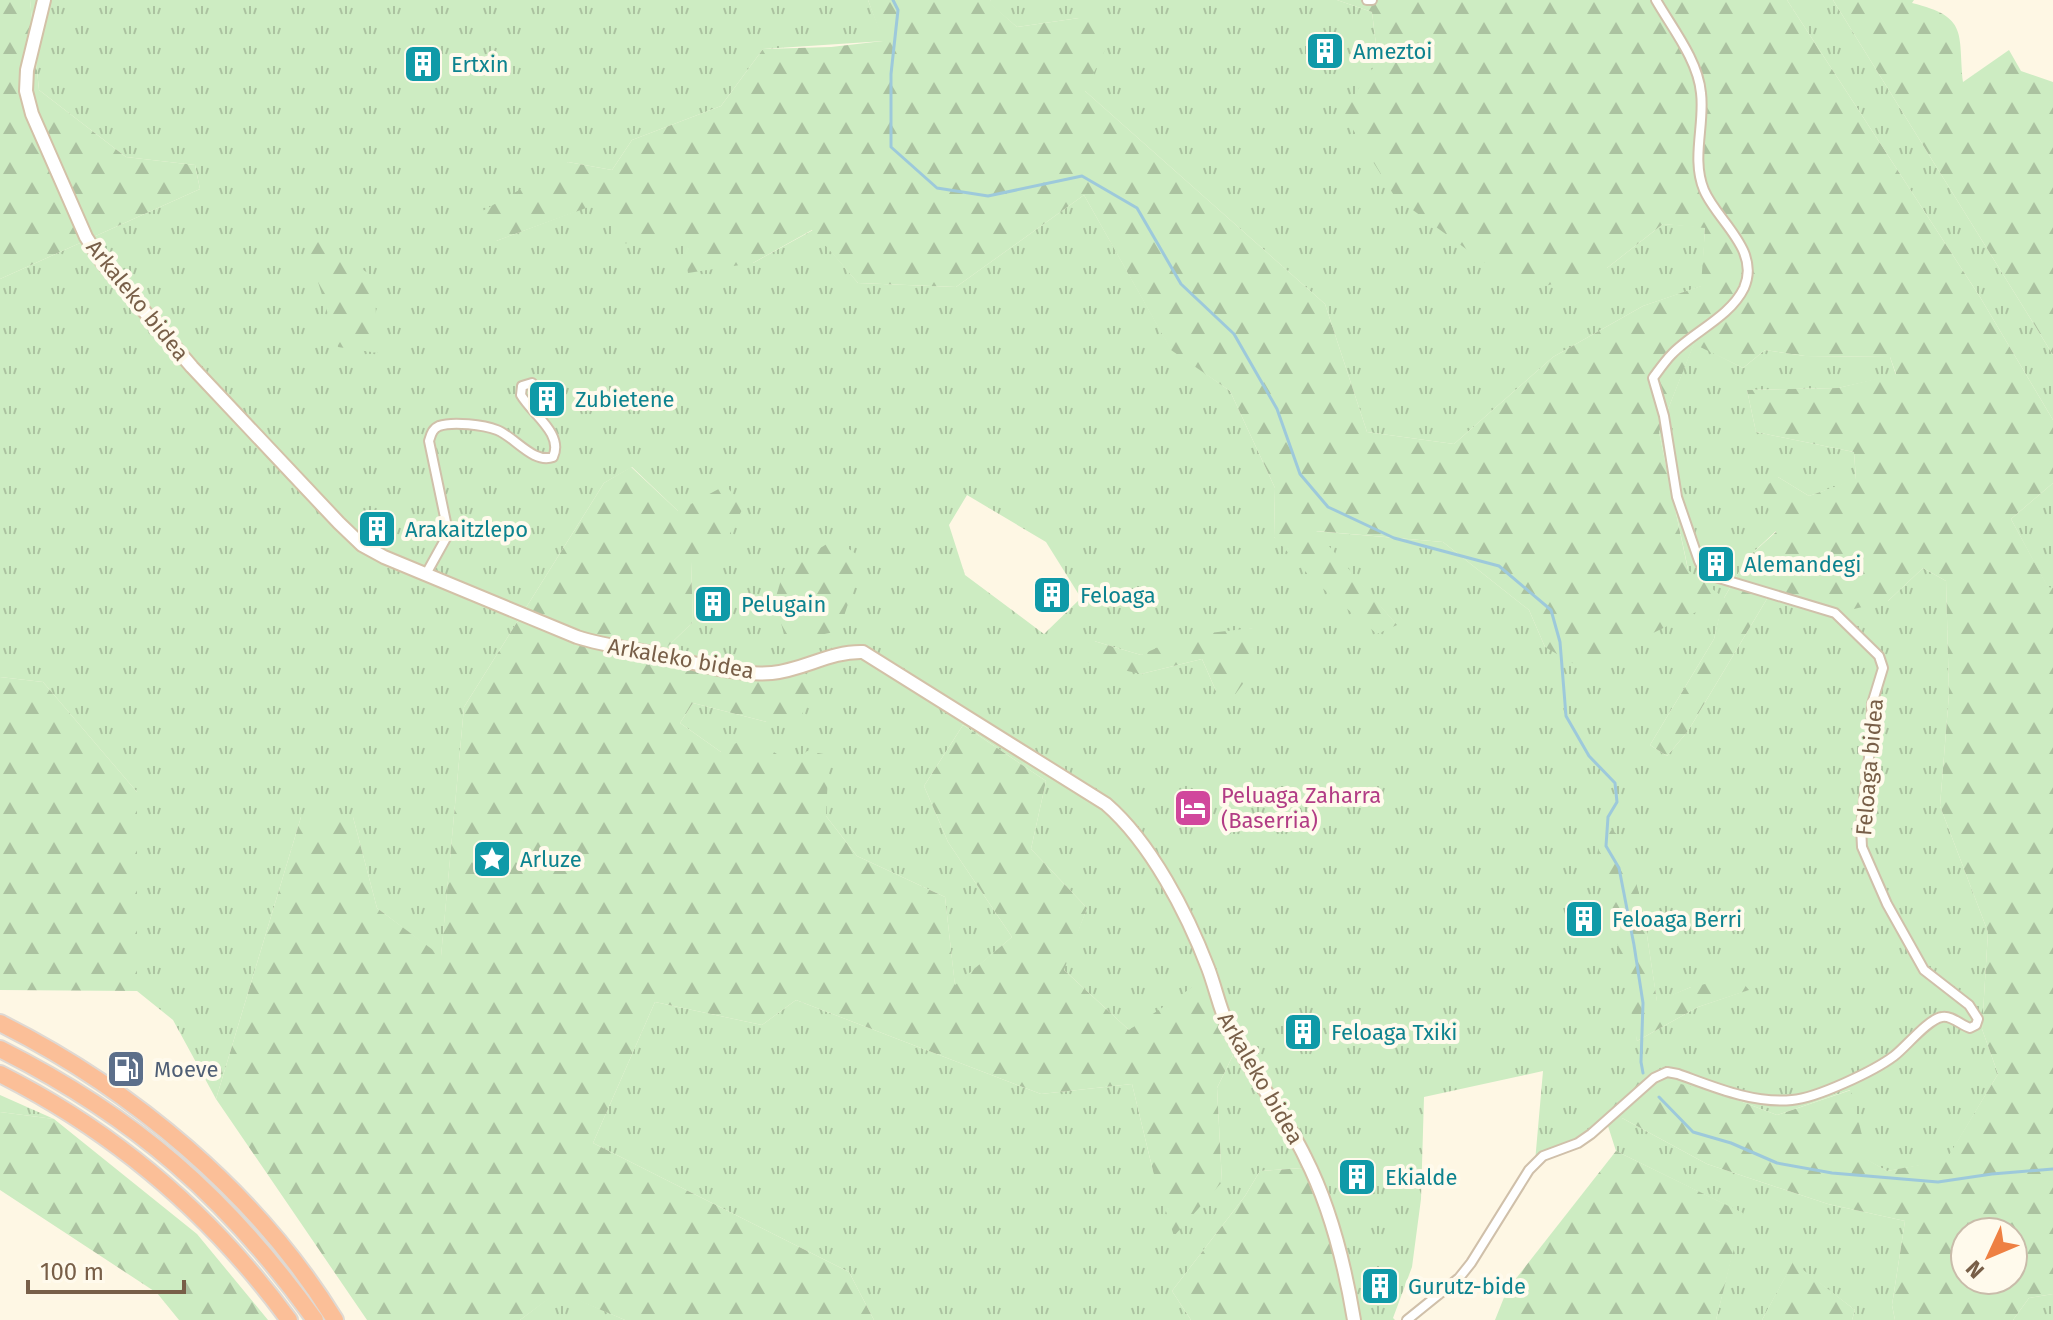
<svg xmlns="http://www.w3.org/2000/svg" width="2053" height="1320" viewBox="0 0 2053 1320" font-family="'Fira Sans',sans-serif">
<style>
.grass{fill:url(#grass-tufts);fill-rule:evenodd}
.forest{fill:url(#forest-firs);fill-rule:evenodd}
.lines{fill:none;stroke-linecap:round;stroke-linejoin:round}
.stream{stroke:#9dc9db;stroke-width:3}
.street-casing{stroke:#d0c0aa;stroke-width:12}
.secondary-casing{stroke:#d3c1a7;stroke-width:16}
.highway-casing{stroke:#dfd9d3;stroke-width:20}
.street{stroke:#fff;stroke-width:8}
.secondary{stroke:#fff;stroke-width:12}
.highway{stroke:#fbbf98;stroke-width:16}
.labels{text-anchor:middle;stroke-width:8;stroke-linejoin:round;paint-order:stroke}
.culture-label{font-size:22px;fill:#0d838f;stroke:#fffaec;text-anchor:start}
.street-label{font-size:22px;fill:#785f48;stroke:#fffaec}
.hotel-label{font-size:22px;fill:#b23c85;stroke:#fffaec;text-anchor:start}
.service-label{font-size:22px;fill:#4e5e75;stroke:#fffaec;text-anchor:start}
</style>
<defs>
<pattern id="grass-tufts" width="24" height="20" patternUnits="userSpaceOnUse" patternTransform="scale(2)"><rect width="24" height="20" fill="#cdecc2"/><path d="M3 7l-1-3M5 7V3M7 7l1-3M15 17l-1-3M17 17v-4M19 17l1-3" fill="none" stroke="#abc2a0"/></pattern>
<pattern id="forest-firs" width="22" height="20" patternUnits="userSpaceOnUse" patternTransform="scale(2)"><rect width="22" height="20" fill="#cdecc2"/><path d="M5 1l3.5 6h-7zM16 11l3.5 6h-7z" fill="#abc2a0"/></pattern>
</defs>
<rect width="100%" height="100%" fill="#fef7e4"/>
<!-- grass -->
<g class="grass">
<path d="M30,0H868L884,41L763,49L721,106L632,140L612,170L568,162L496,241L619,195L683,241L753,263L813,230L858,283L956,287L1084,195L1171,349L1230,391L1275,488L1274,537L1396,624L1314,531L1443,542L1529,610L1545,647L1688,569L1659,432L1694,343L1743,368L1765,350L1805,356L1890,357L1896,375L1838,388L1747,390L1756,432L1854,452L1856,480L1809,496L1778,477L1776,531L1747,558L1724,598L1714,639L1650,745L1667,756L1688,731L1771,592L1888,601L1923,568L1946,581L1949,694L1940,806L1988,932L1982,1029L1998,1074L1946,1161L1887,1171L1867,1160L1850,1090L1777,1115L1716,1092L1622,1118L1707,1164L1828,1204L1905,1221L1892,1305L1895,1320H1852L1855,1310L1793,1263L1762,1320H1716L1742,1213L1616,1151L1607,1123L1535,1162L1543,1071L1424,1097L1421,1199L1412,1267L1393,1318L1395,1320H1352L1327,1231L1302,1168L1260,1171L1245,1196L1172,1291L1191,1320H874L849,1272L593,1143L655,1002L762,1025L796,1000L1041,1094L1132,1084L1153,1171L1222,1182L1217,1088L1235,1051L1129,1030L1063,969L1087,908L1031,849L1046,781L963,725L924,786L948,842L1012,937L955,986L945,897L857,856L826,816L794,765L721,752L680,723L693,703L767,722L698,663L662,652L693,622L691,562L678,511L632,467L604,483L464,707L441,957L377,908L353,817H301L216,1099L173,1020L137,991V792L43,682L0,677V279L200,189L195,165L126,157L39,90ZM967,495L1046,542L1081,598L1044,634L965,575L949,525ZM1253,628L1216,691L1202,659L1141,674L1094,641L1141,655ZM1643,909L1657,1002L1691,987L1748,990L1698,1007L1637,1041L1634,1016Z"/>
<polygon points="991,0 1337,0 1372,12 1378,61 1607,268 1663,224 1705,227 1702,286 1643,306 1553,357 1454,444 1367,432 1325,304 1085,91 1079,18 1017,27 989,3"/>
<polygon points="1787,0 1833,0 2053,355 2053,420 1980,297"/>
<polygon points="2053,483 2053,588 2048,588 2011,519"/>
<polygon points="0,1095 54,1119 0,1112"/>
<polygon points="558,1291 625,1320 520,1320"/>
<polygon points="2053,1294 2053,1320 2013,1320 2029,1298"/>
</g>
<!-- forest -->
<g class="forest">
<polygon points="0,0 30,0 39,90 126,157 195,165 200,189 0,279"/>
<path d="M868,0H991L990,3L1017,27L1079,18L1116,27L1085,91L1325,304L1367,432L1454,444L1553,357L1643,306L1701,286L1705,228L1663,224L1607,268L1525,292L1395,197L1342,112L1378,61L1372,12L1337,0H1787L1980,297L2053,420V483L2011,519L2048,587L2053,588V1294L2029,1298L2013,1320H1895L1892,1305L1905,1221L1828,1204L1707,1164L1622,1118L1607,1122L1605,1088L1641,1075L1716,1092L1777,1115L1851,1090L1868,1160L1887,1171L1946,1160L1998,1074L1982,1029L1988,932L1940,806L1949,694L1946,581L1923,568L1888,601L1824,616L1771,592L1688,731L1667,756L1650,745L1714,639L1723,599L1581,668L1545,647L1529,610L1443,542L1316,531L1397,625L1377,634L1314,581L1274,537L1275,488L1230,391L1171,350L1084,195L956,287L858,283L812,230L753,263L688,273L683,241L609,244L619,196L496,241L472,217L568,162L612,170L632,140L721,106L763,49L831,47L883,41ZM1694,344L1743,368L1765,350L1805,356L1890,357L1896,374L1838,388L1747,390L1756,432L1854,452L1856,479L1809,496L1778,477L1762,489L1776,532L1747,558L1724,598L1688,570L1659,432ZM1965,1232H2013V1280H1965Z"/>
<path d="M1833,0H1914L1912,3C1969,17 1958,33 1963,82L2009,50L2021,71L2053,82V355Z"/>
<polygon points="319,241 374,277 378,353 338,347 308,249"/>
<polygon points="631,467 678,511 726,485 743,508 716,561 691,562 693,622 663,651 698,663 815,676 802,715 767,722 693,703 680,723 721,752 748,736 793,764 807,751 829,755 826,816 857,856 945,897 955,985 1012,937 948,842 924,786 963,725 1046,781 1031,849 1087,908 1064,970 1129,1030 1200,982 1235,1051 1217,1088 1222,1182 1174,1236 1153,1171 1132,1084 1041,1094 796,1000 762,1025 655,1002 593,1143 849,1272 874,1320 625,1320 558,1292 520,1320 367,1320 216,1099 301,817 353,817 377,908 441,956 464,707 604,483"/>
<polygon points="835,539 863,559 839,631 786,642 775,600 784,570"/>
<polygon points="1253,628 1256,666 1234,696 1216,691 1202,659 1141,674 1087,662 1094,641 1141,655 1183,636"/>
<polygon points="0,677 43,682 137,792 137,991 0,990"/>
<polygon points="1607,827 1625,840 1643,909 1657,1001 1691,987 1738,977 1749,990 1698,1007 1637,1041 1598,846"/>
<polygon points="0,1112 54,1119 197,1234 268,1320 179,1320 157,1293 0,1190"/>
<polygon points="1616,1151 1743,1213 1716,1320 1495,1320 1507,1290"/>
<polygon points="1303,1168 1327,1230 1352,1320 1191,1320 1172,1291 1245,1196 1260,1171"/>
<polygon points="1793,1262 1855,1310 1852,1320 1762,1320"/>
</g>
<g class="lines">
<!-- stream -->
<g class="stream">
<polyline points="893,0 898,10 891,74 891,147 937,188 988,196 1082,176 1137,208 1181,284 1234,334 1277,409 1300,474 1328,507 1394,538 1499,566 1551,610 1560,642 1566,716 1589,756 1615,783 1617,802 1608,817 1606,846 1619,868 1634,945 1643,1003 1641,1062 1643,1073"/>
<polyline points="1659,1097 1693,1132 1731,1143 1777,1163 1832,1173 1938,1182 1992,1174 2053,1169"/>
</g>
<!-- street casing -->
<g class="street-casing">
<g id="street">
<polyline points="1367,0 1372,0"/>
<path d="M426,574L446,538L447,527L429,441C431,435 432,429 439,426C453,421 484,425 497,430C515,437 533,464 553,457C564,434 532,414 521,395L522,386L532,383"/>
<path d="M1407,1320L1459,1278L1471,1263L1529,1170L1543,1156L1578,1143L1591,1134L1654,1078L1667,1072L1678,1074C1714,1087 1753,1104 1792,1100C1817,1098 1874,1071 1894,1056C1906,1047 1928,1019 1942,1017C1951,1015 1961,1025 1970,1028L1976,1025L1978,1019L1969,1005L1924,970L1887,904L1862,847L1861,827L1871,740L1872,704L1883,668L1879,656L1835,613L1712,576L1703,569L1699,561L1677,497L1664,416L1653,378C1659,370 1665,361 1672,354C1693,332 1730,317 1744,288C1761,250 1717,221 1704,190C1691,159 1705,124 1701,93C1698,60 1672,28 1656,0"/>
</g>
</g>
<!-- secondary casing -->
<g class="secondary-casing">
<path id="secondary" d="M44,0L27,70L26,91L32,114L86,237L102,262L192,367L339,523L362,545L384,557L577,637C605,646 634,649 662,655C698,664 735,676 772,673C804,670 830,651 863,652L1106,804C1151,843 1187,913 1208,968C1216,989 1220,1011 1230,1031C1251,1075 1284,1113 1305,1157C1330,1206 1345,1266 1354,1320"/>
</g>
<!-- highway casing -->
<g class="highway-casing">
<g id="highway">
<path d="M0,1023C132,1089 257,1193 335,1320"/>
<path d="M0,1049C135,1117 227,1197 315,1320"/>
<path d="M0,1074C115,1132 213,1216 289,1320"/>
</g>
</g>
<!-- street -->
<use href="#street" class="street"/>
<!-- secondary -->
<use href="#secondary" class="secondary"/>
<!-- highway -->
<use href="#highway" class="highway"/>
</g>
<!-- icons -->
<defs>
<g id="building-square" transform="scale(2)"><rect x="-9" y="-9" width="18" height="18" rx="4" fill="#0f9aa8" stroke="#fffaec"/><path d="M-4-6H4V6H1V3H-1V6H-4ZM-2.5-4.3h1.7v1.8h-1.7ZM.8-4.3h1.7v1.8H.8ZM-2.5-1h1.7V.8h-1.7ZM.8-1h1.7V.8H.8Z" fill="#fff"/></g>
<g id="hotel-square" transform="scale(2)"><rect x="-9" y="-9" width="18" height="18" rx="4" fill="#d1479c" stroke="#fffaec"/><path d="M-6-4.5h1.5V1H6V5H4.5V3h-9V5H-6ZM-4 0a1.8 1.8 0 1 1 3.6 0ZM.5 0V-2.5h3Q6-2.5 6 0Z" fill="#fff"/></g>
<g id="sight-square" transform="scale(2)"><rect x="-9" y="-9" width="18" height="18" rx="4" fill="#0f9aa8" stroke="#fffaec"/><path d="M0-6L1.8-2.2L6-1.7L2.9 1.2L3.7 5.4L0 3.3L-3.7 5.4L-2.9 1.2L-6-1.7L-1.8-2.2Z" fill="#fff"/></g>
<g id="fuel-square" transform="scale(2)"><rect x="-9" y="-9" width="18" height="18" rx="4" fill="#5c6f8a" stroke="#fffaec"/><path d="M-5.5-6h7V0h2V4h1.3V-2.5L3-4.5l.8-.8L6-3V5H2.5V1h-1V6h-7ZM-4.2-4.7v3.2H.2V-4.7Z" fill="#fff"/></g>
</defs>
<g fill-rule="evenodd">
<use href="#building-square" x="1325" y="51"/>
<use href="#building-square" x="423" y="64"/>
<use href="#building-square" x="547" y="399"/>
<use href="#building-square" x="377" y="529"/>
<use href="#building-square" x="1716" y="564"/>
<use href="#building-square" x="1052" y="595"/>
<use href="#building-square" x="713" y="604"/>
<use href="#hotel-square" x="1193" y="808"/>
<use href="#sight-square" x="492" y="859"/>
<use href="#building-square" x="1584" y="919"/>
<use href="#building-square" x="1303" y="1032"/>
<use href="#fuel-square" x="126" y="1069"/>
<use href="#building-square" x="1357" y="1177"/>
<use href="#building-square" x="1380" y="1286"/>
</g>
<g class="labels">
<!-- culture labels -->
<g class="culture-label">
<text x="1353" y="59">Ameztoi</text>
<text x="451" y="72">Ertxin</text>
<text x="575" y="407">Zubietene</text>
<text x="405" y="537">Arakaitzlepo</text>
<text x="1744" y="572">Alemandegi</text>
<text x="1080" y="603">Feloaga</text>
<text x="741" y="612">Pelugain</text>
<text x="520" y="867">Arluze</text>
<text x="1612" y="927">Feloaga Berri</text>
<text x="1331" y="1040">Feloaga Txiki</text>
<text x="1385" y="1185">Ekialde</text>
<text x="1408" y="1294">Gurutz-bide</text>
</g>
<!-- street labels -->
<g class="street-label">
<text transform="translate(138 300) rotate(51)" y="8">Arkaleko bidea</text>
<text transform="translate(681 658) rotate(10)" y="8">Arkaleko bidea</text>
<text transform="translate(1869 767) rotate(-85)" y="8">Feloaga bidea</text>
<text transform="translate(1261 1078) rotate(60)" y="8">Arkaleko bidea</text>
</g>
<!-- hotel labels -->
<g class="hotel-label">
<text x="1221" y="803">Peluaga Zaharra<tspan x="1221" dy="25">(Baserria)</tspan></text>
</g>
<!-- service labels -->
<g class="service-label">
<text x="154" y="1077">Moeve</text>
</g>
</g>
<!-- north arrow -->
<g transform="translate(1989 1256) rotate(226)"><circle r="38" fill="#fffaec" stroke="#c9bcaa" stroke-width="2"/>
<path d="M0-6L14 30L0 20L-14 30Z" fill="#ee8043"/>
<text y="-12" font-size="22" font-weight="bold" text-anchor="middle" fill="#785f48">N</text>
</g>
<!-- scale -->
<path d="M28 1280v12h156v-12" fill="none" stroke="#785f48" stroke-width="4"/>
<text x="40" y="1280" font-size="24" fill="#785f48" stroke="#fffaec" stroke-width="6" paint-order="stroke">100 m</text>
</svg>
